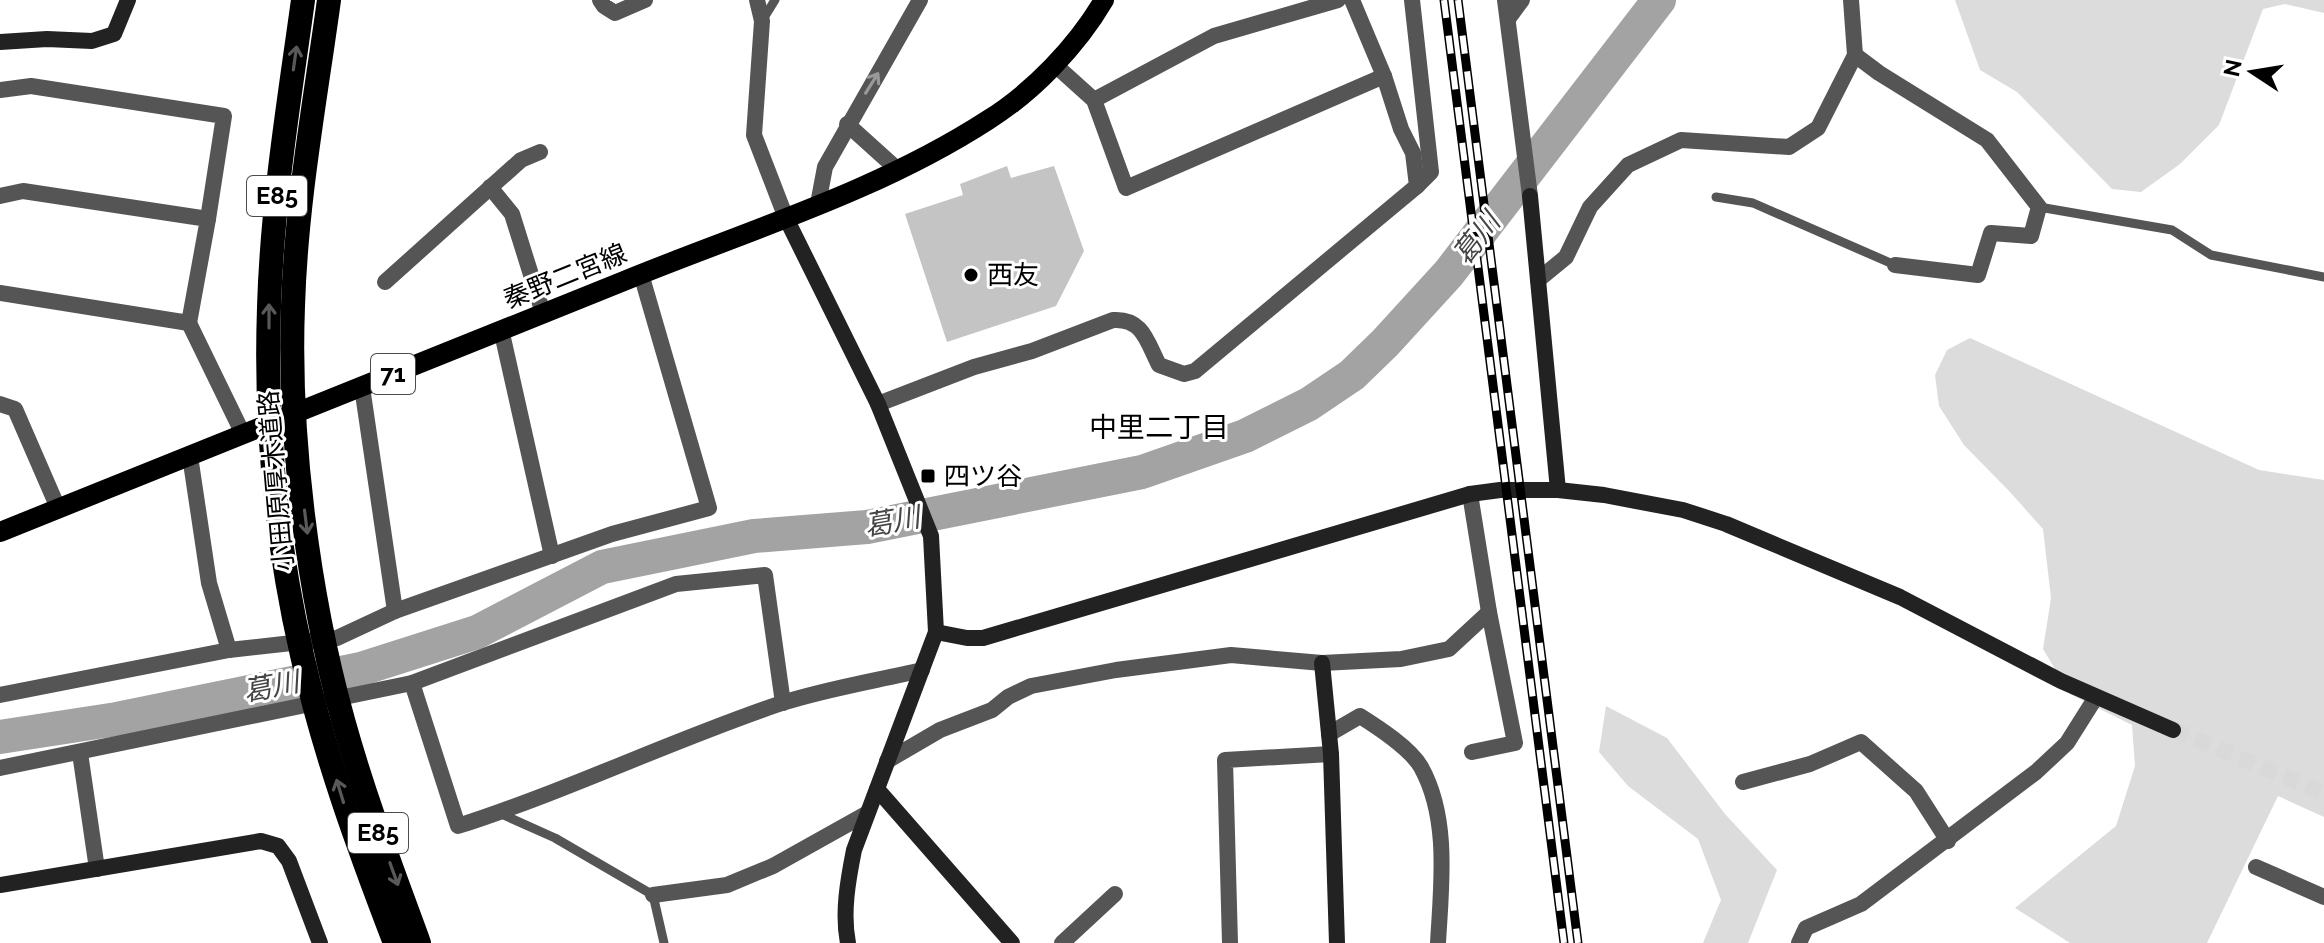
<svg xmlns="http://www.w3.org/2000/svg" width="2324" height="943" viewBox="0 0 2324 943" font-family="Raleway,'Noto Sans JP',sans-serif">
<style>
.green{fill:#dcdcdc}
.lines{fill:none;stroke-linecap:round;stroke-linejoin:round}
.river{stroke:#a3a3a3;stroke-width:34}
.building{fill:#c4c4c4}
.secondary-tunnel{stroke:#d9d9d9;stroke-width:16;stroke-dasharray:16 8;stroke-linecap:butt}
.lane{stroke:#555;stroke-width:9}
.street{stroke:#555;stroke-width:16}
.secondary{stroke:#222;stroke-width:16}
.primary{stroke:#000;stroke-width:20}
.highway{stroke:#000;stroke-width:24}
.rail-casing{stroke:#000;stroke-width:9}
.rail{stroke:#fff;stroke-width:6;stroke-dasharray:18;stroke-linecap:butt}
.oneway{stroke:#595959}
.oneway2{stroke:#999}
.poi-dot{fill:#000;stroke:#fff;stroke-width:3}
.labels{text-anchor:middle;stroke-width:6;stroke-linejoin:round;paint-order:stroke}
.shield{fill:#fff;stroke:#4c4c4c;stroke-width:2}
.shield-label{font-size:24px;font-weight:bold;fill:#000}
.poi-label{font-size:26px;fill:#000;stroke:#fff;text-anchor:start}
.street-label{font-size:26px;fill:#000;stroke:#fff}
.water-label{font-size:28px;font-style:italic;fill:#444;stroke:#fff}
.neighbourhood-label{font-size:28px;fill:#000;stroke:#fff}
</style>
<rect width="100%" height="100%" fill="#fff"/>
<!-- green -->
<g class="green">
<polygon points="1955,0 2324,0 2324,13 2285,4 2263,9 2219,125 2180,164 2141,192 2112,189 2017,92 1980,70"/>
<polygon points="1970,338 2259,470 2324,480 2324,817 2278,796 2207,943 2070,943 2015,908 2116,826 2135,766 2132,725 2070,694 2043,649 2051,598 2043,529 2010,492 1964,445 1939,406 1935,375 1947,350"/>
<polygon points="1606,706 1667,738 1725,814 1777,870 1748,943 1703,943 1721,900 1698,839 1628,786 1599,752"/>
</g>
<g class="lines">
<!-- river -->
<polyline class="river" points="0,737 117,719 361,669 477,632 602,567 754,536 867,527 1142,472 1245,436 1309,404 1352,375 1385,343 1449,273 1659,0"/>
</g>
<!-- building -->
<polygon class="building" points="1007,166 1011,178 1054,166 1084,251 1056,306 947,342 905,214 963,195 960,184"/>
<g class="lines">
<!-- secondary-tunnel -->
<polyline class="secondary-tunnel" points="2173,730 2324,793"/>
<!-- lane -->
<g class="lane">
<polyline points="762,21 775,0"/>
<polyline points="1716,197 1753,203 1895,265"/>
<polyline points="2039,207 2172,230 2211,255 2324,277"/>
<polyline points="499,813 555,838 653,895 664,943"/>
</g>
<!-- street -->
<g class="street">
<polyline points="600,0 604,6 615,13 645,0"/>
<polyline points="757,0 762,21 754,135 786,218"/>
<polyline points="1412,0 1431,172 1417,186"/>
<polyline points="1505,0 1530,196"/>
<polyline points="1508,19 1522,0"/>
<polyline points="1855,55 1879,73 1987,140 2039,207 2031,236 1991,233 1978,275 1895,265"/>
<polyline points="1054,64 1094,100 1126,188 1384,76"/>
<polyline points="0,90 31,86 224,116 208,219"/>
<polyline points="1094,100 1214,36 1338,0"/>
<polyline points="847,124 898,170"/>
<polyline points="490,187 512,214 543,313"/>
<polyline points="0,196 23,191 208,219 189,323 0,293"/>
<polyline points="818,204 825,167 920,0"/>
<polyline points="1538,280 1566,257 1590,207 1628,165 1681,140 1789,147 1818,128 1855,55 1851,0"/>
<polyline points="385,282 521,160 540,152"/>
<polyline points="189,323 243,434"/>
<polyline points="501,329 552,556"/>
<polyline points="362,387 395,611 612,534 709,508 641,274"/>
<polyline points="0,404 15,409 58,508"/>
<path d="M878,404L974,367L1032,351L1113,320C1143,318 1147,342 1159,365L1184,374L1195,371L1417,186L1413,153L1401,129L1384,76L1352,0"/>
<polyline points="190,456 209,583 229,650"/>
<polyline points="1470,494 1489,612 1515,743 1472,752"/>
<path d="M412,683L458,826C567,791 670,741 779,704C825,689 875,681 922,670"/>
<polyline points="0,695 229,650 337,638 395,611"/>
<path d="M1329,734L1360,716C1379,728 1410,748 1421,767C1450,819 1441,887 1438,943"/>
<polyline points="80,753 97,869"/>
<polyline points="887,761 940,730 992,710 1008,697 1031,686 1116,670 1231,655 1322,663 1401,659 1449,649 1489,612"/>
<polyline points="0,768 412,683 676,584 765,575 783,703"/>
<polyline points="1743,782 1810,764 1861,742 1916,791 1948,841"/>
<polyline points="2256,867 2324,897"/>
<polyline points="653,895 727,885 773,866 866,814"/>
<polyline points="1062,943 1115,894"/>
<polyline points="1230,943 1225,760 1331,754"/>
<polyline points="1799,943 1806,928 1861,904 2036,772 2067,743 2096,697"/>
</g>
<!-- secondary -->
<g class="secondary">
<polyline points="0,42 47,39 92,41 114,34 128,0"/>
<polyline points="1530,196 1558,490"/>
<path d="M786,218L878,404L931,536L936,632L854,850C848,880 842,913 848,943"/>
<polyline points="936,632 967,638 983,638 1470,494 1500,490 1558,490 1604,495 1683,510 1726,524 1900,597 2061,681 2173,730"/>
<polyline points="1322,663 1331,754 1337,943"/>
<polyline points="877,789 1012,943"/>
<polyline points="0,885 261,841 278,846 289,861 320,943"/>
</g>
<!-- primary -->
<path class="primary" d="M0,532C208,448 416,364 624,281C746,231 877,192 988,120C1033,92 1077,46 1104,0"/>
<!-- highway -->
<g class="highway">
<path d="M303,0C289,102 272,204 269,307C265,422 276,542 302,655C324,754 359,849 395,943"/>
<path d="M329,0C315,102 296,204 293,306C288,438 308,593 343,720C364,796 392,869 419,943"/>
</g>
<!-- rail casing -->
<g class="rail-casing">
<g id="rail">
<polyline points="1444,0 1564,943"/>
<polyline points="1458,0 1578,943"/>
</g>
</g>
<!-- rail -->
<use href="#rail" class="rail"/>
</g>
<!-- one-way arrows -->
<defs><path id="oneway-shaft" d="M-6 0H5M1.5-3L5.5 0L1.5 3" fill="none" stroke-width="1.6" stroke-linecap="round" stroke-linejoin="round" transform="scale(2)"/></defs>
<g class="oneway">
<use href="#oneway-shaft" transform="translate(295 58) rotate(-82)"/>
<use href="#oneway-shaft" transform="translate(269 316) rotate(-90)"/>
<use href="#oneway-shaft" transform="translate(306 522) rotate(83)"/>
<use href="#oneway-shaft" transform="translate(340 791) rotate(-107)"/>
<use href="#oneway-shaft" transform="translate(394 874) rotate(70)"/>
</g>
<use class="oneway2" href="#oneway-shaft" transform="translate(872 83) rotate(-58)"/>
<!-- markers -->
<g class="poi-dot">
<circle cx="971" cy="275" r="8"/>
<rect x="920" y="468" width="16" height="16" rx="4"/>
</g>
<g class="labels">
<!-- shield labels -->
<g class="shield">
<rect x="247" y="176" width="60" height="40" rx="6"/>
<rect x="371" y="354" width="44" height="40" rx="6"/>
<rect x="348" y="813" width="60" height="40" rx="6"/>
</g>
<g class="shield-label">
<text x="277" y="204">E85</text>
<text x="393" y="382">71</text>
<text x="378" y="841">E85</text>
</g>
<!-- poi labels -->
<g class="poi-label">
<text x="987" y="284">西友</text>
<text x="944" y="485">四ツ谷</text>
</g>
<!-- street labels -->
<g class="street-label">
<text transform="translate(565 276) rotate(-22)" y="9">秦野二宮線</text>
<text transform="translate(276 481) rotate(-95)" y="9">小田原厚木道路</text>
</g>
<!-- water labels -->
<g class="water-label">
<text transform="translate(1476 238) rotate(-52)" y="10">葛川</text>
<text transform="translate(892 521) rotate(-10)" y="10">葛川</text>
<text transform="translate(271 686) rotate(-11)" y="10">葛川</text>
</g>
<!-- neighbourhood labels -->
<g class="neighbourhood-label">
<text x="1159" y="437">中里二丁目</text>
</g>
</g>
<!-- north arrow -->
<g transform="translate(2252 72) rotate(282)" stroke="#ffffff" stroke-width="6" paint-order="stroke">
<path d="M0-6L14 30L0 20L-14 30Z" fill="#000000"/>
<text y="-12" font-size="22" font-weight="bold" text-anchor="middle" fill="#000000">N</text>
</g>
</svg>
